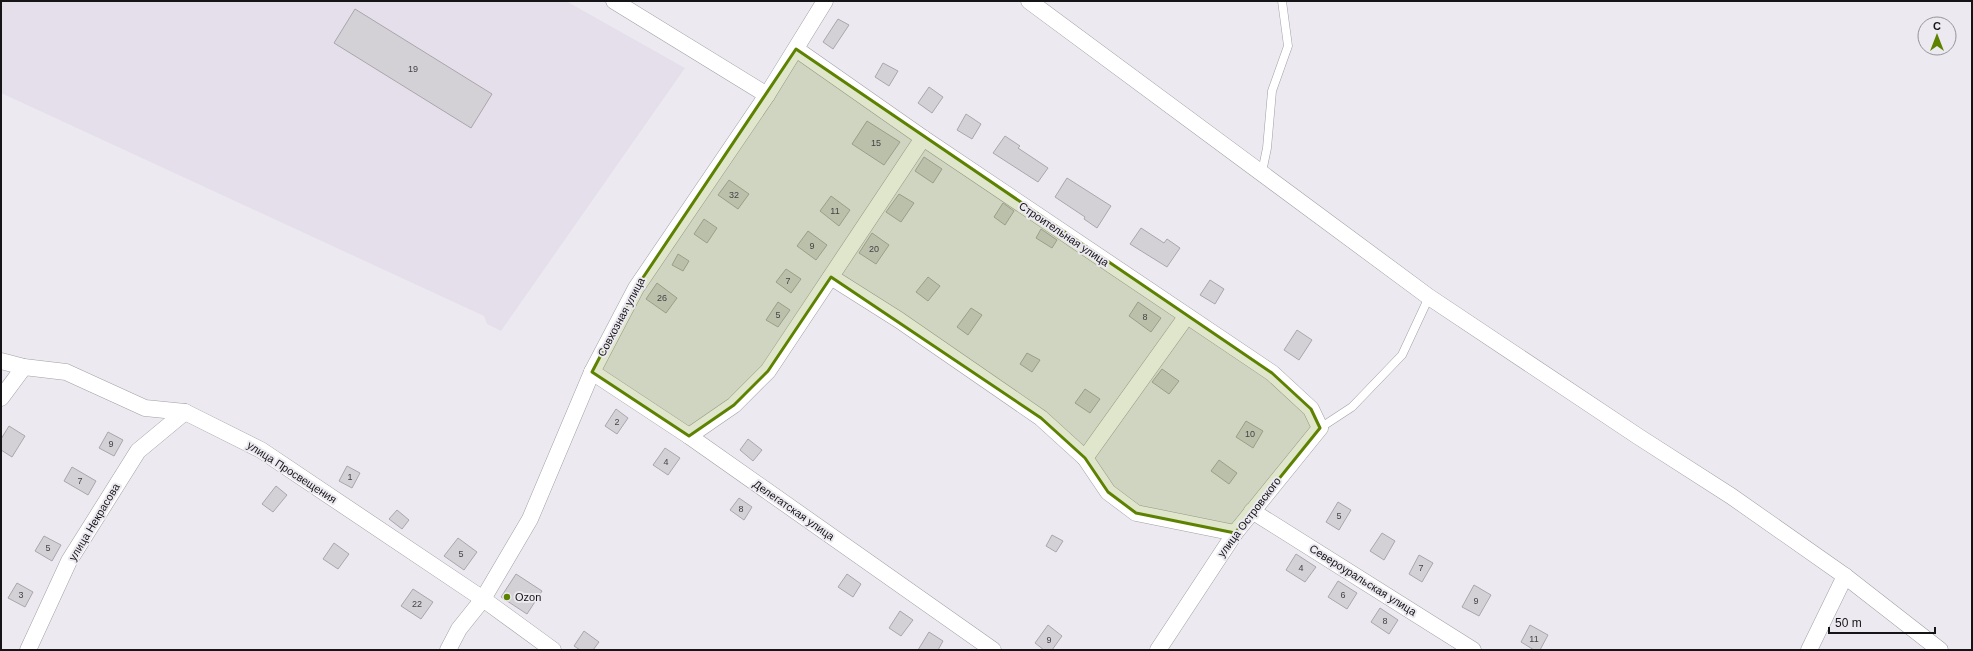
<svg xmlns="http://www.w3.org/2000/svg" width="1973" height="651" viewBox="0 0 1973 651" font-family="Helvetica,sans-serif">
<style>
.built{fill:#e5dfec}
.building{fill:#d3d0d6;stroke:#a9a6ac}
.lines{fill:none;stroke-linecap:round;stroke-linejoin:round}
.lane-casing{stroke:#a29fa4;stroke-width:9}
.street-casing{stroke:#a29fa4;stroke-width:17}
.lane{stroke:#fff;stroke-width:8}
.street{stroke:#fff;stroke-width:16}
.marked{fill:#5d8200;fill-opacity:0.2;stroke:#5d8200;stroke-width:3;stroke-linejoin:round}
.poi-dot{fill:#5d8200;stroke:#eceaf0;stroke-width:1.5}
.labels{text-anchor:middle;stroke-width:4;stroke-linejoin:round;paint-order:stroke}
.number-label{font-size:9px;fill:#444346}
.street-label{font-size:11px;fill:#151416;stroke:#eceaf0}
.poi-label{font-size:11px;fill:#151416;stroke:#eceaf0;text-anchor:start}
</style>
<rect width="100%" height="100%" fill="#eceaf0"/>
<!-- built -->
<polygon class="built" points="1,1 566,1 685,68 501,331 487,324 484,316 1,93"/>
<!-- building -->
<g class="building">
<polygon points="355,9 492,94 471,128 334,43"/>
<polygon points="838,19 849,25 833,49 823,42"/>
<polygon points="883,63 898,71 889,86 875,77"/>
<polygon points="929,87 943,97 932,113 918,103"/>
<polygon points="966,114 981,124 972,139 957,130"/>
<polygon points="867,121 900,142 884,165 852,144"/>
<polygon points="1005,136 1020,146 1018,148 1048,168 1038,182 993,153"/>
<polygon points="924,157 942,169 933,183 915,171"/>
<polygon points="1067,178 1111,206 1097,228 1084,219 1085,217 1055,197"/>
<polygon points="729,180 749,194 738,209 718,195"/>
<polygon points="899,194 914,203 901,222 886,212"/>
<polygon points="831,196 850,210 839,226 820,211"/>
<polygon points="1003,203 1014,211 1005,225 994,217"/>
<polygon points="704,219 717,228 707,243 694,234"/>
<polygon points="1141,228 1164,243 1167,239 1180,248 1167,267 1130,244"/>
<polygon points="1041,229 1057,240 1052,248 1036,238"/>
<polygon points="808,231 827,245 816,260 797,246"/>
<polygon points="872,233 889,245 876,264 859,253"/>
<polygon points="678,254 689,261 683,271 672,265"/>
<polygon points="786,269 801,279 791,293 776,282"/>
<polygon points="928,277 940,286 928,301 916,292"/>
<polygon points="1210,280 1224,289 1215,304 1200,295"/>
<polygon points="657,283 677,298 666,313 646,299"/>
<polygon points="778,302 790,310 778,327 766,320"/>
<polygon points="1138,302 1161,318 1151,332 1129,316"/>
<polygon points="971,308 982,315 968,335 957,327"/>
<polygon points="1297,330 1312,340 1299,360 1284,350"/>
<polygon points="1027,353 1040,360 1032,372 1020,364"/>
<polygon points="1162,369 1179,381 1169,394 1152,382"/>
<polygon points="1085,389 1100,399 1090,413 1075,403"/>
<polygon points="616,409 628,418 617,434 605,426"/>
<polygon points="1246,421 1263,431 1253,448 1236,437"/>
<polygon points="9,426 25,436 12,457 1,450 1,439"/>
<polygon points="108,432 123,440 114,456 99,448"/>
<polygon points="748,439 762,450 753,461 740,450"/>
<polygon points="665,448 680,458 668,475 653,465"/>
<polygon points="1219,460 1237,473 1229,484 1211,471"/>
<polygon points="347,466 360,473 352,488 339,481"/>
<polygon points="72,467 96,481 88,495 64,481"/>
<polygon points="276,486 287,495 273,512 262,504"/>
<polygon points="739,498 752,507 744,520 730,510"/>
<polygon points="1338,502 1351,510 1339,530 1326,522"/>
<polygon points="397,510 409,520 402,529 389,519"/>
<polygon points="1382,533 1395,541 1384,560 1370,551"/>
<polygon points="1052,535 1063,541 1056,552 1046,546"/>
<polygon points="44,536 61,545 52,561 35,551"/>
<polygon points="458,538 477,552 464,570 444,556"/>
<polygon points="334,543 349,554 338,569 323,559"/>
<polygon points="1296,554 1316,567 1305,582 1286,570"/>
<polygon points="1419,555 1433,563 1422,582 1409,574"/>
<polygon points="516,574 542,591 527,614 501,597"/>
<polygon points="847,574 861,584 853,597 838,587"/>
<polygon points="1338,581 1357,593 1347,609 1328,597"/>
<polygon points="17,583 33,592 25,607 8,598"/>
<polygon points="1474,585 1491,595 1479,616 1462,607"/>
<polygon points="413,589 433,602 421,619 401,606"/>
<polygon points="1380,608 1398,620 1389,634 1371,622"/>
<polygon points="900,611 913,620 901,636 889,628"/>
<polygon points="1048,625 1062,636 1052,650 1044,650 1035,643"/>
<polygon points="1530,625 1548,635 1540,650 1534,650 1521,642"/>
<polygon points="584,631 599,642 593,650 580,650 574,646"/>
<polygon points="929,632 943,641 938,650 918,650"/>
</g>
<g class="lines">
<!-- lane casing -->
<g class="lane-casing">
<g id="lane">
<polyline points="1262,172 1267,148 1272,91 1288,46 1282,1"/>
<polyline points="1320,428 1352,407 1402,355 1429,297"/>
</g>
</g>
<!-- street casing -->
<g class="street-casing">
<g id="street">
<polyline points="614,1 767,95"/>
<polyline points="1029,1 1429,297 1639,437 1731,496 1845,576 1940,650"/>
<polyline points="796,49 923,138 1272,373 1311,409 1320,428 1235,533 1158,650"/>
<polyline points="831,277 899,320 1041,418 1085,458 1108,492 1136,513 1235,533"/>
<polyline points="1,361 24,367 66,372 145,408 185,412 261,450 483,599 553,650"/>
<polyline points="592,372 689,436 993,650"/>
<polyline points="1,398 24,367"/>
<polyline points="689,436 734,405 768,371 923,138"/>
<polyline points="1085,458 1186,317"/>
<polyline points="1252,511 1473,650"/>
<polyline points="28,650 69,561 138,451 185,412"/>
<polyline points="448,650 459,629 483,599 530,519 592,372 636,288 767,95 825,1"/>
<polyline points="1809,650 1845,576"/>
</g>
</g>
<!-- lane -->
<use href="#lane" class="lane"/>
<!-- street -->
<use href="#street" class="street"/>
</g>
<!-- marked area -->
<path class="marked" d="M796,49L1272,373L1311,409L1320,428L1235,533L1136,513L1108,492L1085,458L1041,418L831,277L768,371L734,405L689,436L592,372L636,288Z"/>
<!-- markers -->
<circle class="poi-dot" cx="507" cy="597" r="4"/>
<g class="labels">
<!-- number labels -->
<g class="number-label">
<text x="413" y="72">19</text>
<text x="876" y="146">15</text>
<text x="734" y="198">32</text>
<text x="835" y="214">11</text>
<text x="812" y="249">9</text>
<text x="874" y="252">20</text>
<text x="788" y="284">7</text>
<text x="662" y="301">26</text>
<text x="778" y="318">5</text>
<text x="1145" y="320">8</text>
<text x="617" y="425">2</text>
<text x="1250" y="437">10</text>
<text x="111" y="447">9</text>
<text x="666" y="465">4</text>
<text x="350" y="480">1</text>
<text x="80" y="484">7</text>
<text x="741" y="512">8</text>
<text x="1339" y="519">5</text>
<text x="48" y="551">5</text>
<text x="461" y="557">5</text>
<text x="1301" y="571">4</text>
<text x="1421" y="571">7</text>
<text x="21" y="598">3</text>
<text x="1343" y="598">6</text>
<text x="1476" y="604">9</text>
<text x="417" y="607">22</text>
<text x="1385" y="624">8</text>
<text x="1534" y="642">11</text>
<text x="1049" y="643">9</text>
</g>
<!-- street labels -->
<g class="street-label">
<text transform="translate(1064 234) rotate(34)" y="4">Строительная улица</text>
<text transform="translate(621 317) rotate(-62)" y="4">Совхозная улица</text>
<text transform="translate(292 472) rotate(33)" y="4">улица Просвещения</text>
<text transform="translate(794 510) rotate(35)" y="4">Делегатская улица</text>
<text transform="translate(1249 517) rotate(-53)" y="4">улица Островского</text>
<text transform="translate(94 522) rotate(-59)" y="4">улица Некрасова</text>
<text transform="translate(1363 580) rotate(32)" y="4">Североуральская улица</text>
</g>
<!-- poi labels -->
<g class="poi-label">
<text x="515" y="601">Ozon</text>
</g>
</g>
<!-- border -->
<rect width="1973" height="651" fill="none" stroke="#151416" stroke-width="4"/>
<!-- north arrow -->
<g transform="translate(1937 36)"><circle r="19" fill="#eceaf0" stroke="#969499"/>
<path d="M0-3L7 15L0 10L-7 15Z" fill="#5d8200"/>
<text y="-6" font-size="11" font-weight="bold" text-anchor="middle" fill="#151416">С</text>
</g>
<!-- scale -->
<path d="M1829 627v6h106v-6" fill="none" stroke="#151416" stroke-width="2"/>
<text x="1835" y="627" font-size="12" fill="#151416" stroke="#eceaf0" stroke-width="3" paint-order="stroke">50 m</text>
</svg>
